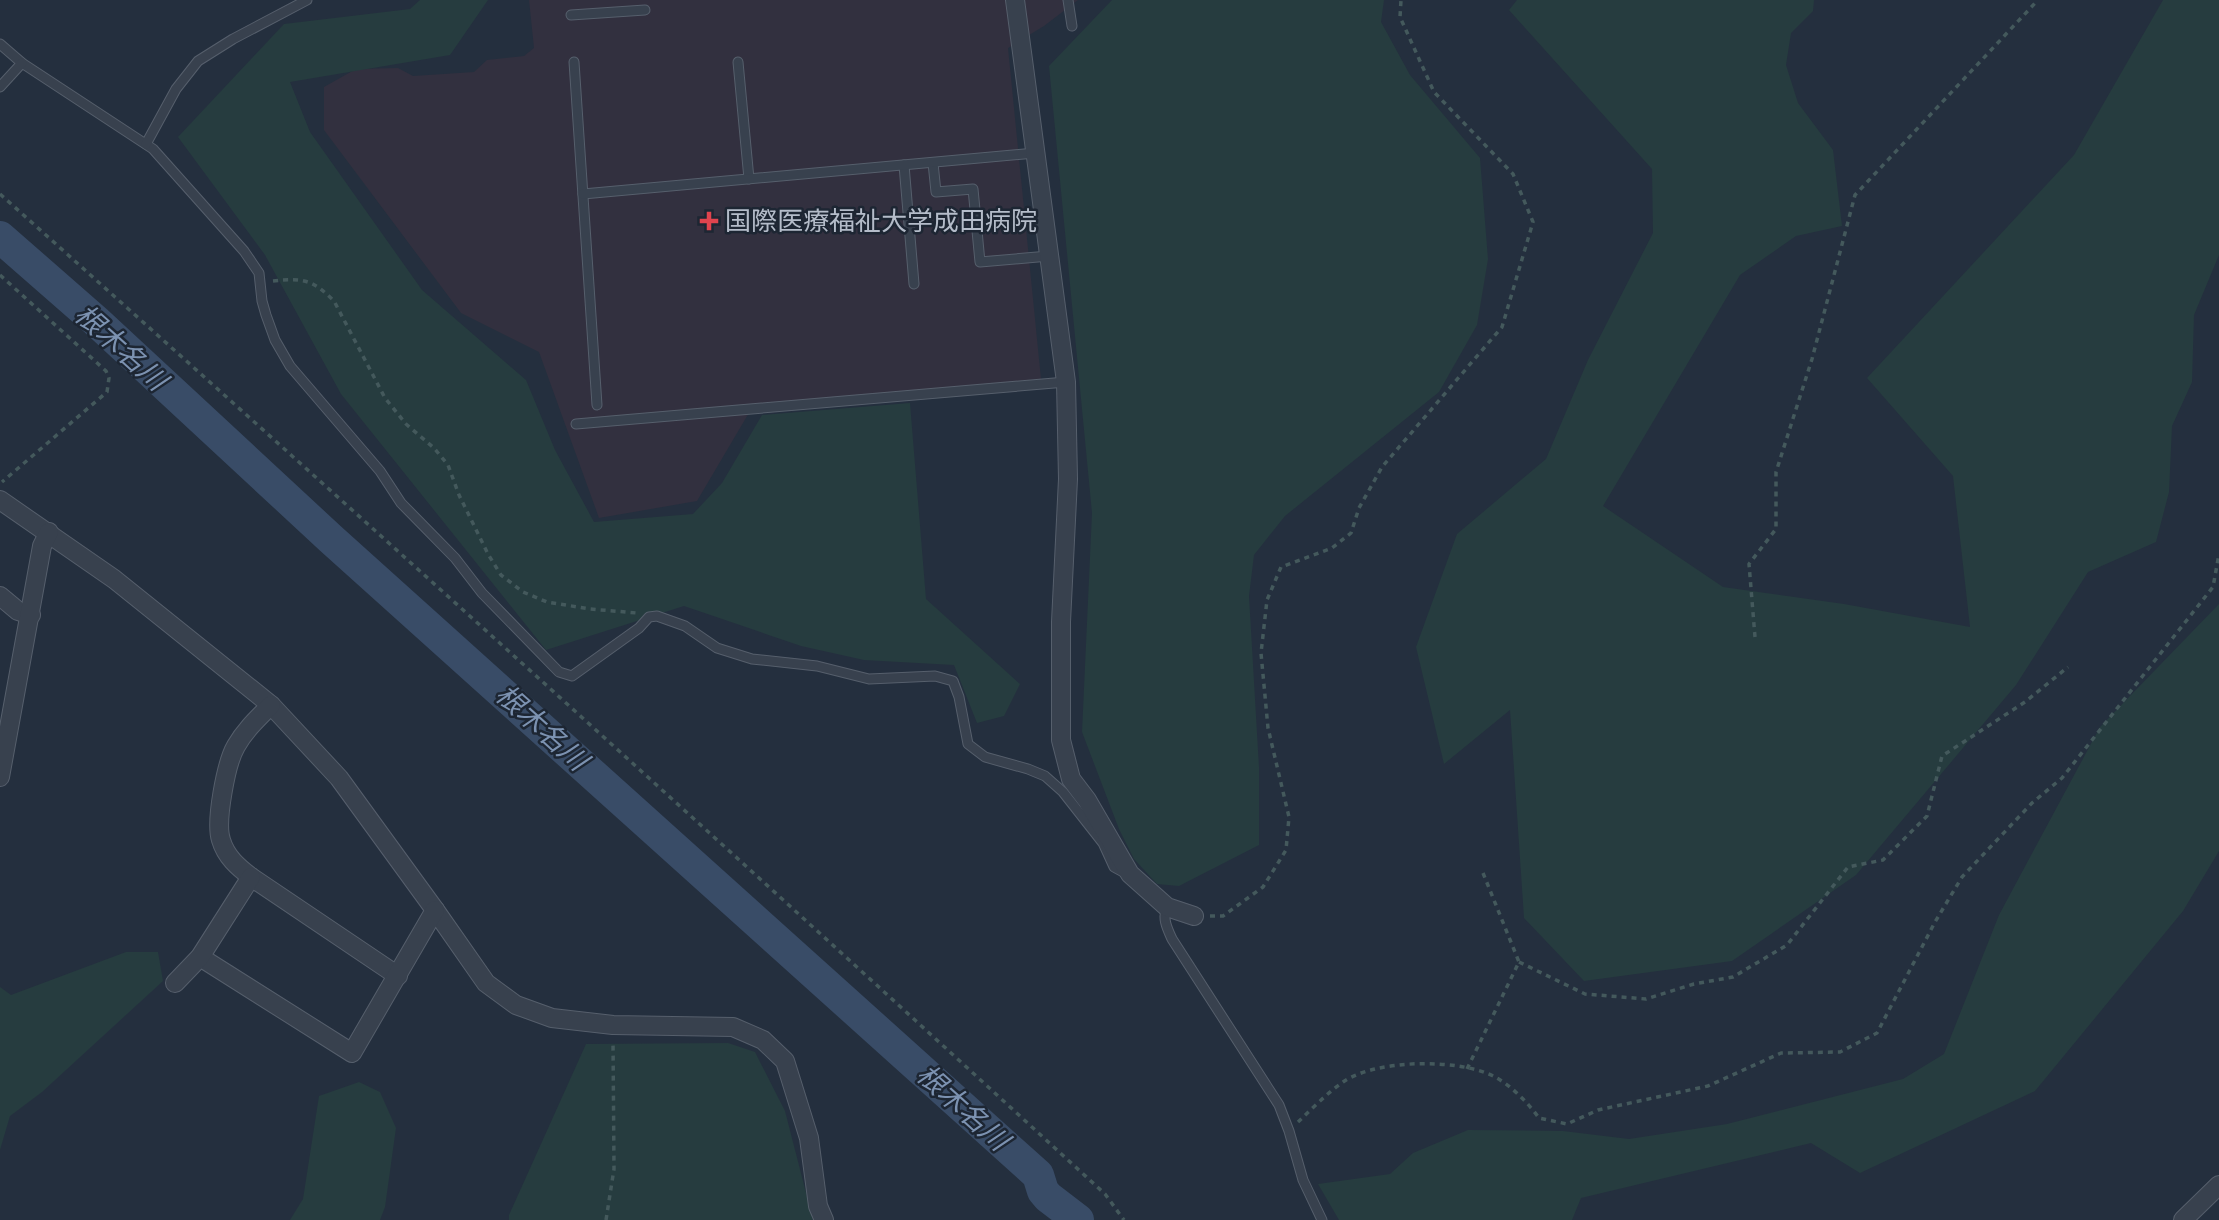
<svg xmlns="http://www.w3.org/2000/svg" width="2219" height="1220" viewBox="0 0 2219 1220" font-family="'Space Grotesk','Noto Sans JP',sans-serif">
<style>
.medical{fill:#32303f}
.green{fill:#263c3f}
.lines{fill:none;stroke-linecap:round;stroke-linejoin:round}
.river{stroke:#394c67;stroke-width:32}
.lane-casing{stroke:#565f6c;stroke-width:11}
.street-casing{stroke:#565f6c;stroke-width:20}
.path{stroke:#44595c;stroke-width:3.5;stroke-dasharray:5 5;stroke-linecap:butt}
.lane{stroke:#38414e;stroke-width:9}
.street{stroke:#38414e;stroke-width:18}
.health-dot{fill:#e0444e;stroke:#1d2633;stroke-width:2.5}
.labels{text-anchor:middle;stroke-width:5;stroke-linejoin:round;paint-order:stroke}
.poi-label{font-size:26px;fill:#b4bcc9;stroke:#1d2633;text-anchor:start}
.water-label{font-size:28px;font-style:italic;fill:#7c92b1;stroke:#1d2633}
</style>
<rect width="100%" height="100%" fill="#242f3e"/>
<!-- medical -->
<polygon class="medical" points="529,0 1078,0 1044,26 1008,48 1041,379 753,406 697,501 599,518 539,352 461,313 324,130 324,87 356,69 398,68 413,76 474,72 487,60 524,56 534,48"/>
<!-- green -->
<g class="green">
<polygon points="420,0 488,0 450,55 290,82 310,132 422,290 526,380 555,450 594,522 693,514 722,483 762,415 910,403 926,599 1020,684 1004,716 977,723 954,665 864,660 801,646 684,606 546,650 341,394 265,255 178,137 284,24 410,9"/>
<polygon points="1112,0 1384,0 1381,22 1410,75 1480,158 1488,259 1477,325 1439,392 1285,516 1254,555 1249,596 1259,767 1259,845 1179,886 1157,884 1134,859 1119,829 1082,732 1092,513 1049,66"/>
<polygon points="1517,0 1814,0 1813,11 1791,33 1786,65 1798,103 1833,150 1842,226 1796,236 1740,275 1603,506 1723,587 1844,604 1970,627 1953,476 1867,378 2074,155 2163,0 2219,0 2219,255 2194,315 2192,382 2172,426 2169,492 2156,542 2088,572 2016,685 1856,875 1732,961 1584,981 1524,918 1510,710 1444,764 1416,647 1457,534 1546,459 1588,360 1653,233 1652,169 1509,10"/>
<polygon points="2219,604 2219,851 2183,911 2035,1091 1860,1173 1811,1143 1581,1198 1572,1220 1339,1220 1318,1184 1390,1174 1413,1153 1468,1130 1563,1131 1629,1139 1727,1124 1903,1079 1944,1054 1999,915 2100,727"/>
<polygon points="126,952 158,952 163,981 42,1092 10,1116 0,1150 0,987 11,995"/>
<polygon points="728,1043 755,1052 785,1111 813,1220 509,1220 509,1215 586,1044"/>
<polygon points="359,1082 380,1092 396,1128 385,1207 380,1220 290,1220 303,1199 319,1096"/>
</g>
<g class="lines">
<!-- river -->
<polyline class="river" points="0,237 96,321 331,539 1038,1175 1043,1191 1048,1197 1078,1220"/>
<!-- lane casing -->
<g class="lane-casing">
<g id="lane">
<polyline points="1068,0 1072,26"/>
<polyline points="571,15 645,10"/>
<polyline points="0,44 22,63 153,149 244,251 259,273 262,301 266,315 275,340 290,366 380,471 401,503 455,558 482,593 559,672 572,676 639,628 649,617 657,616 685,626 717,648 752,659 817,666 869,679 935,676 953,681 959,697 968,744 985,757 1028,769 1045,776 1063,792 1103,843 1114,867 1125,873"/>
<polyline points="574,62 597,405"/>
<polyline points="738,62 749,179"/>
<polyline points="0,87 22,63"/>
<polyline points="146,144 176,89 198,61 233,39 307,0"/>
<polyline points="933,163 936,192 973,189 980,262 1049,256"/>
<polyline points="904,165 914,284"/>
<polyline points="583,194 1035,153"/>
<polyline points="576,424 1066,382"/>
<path d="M1167,907C1162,918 1167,928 1172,939L1279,1105L1289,1131L1303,1180L1322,1220"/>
</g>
</g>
<!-- street casing -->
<g class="street-casing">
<g id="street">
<polyline points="1015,0 1066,382 1068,479 1061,622 1061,740 1071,779 1087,800 1130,874 1167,907 1194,916"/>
<polyline points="0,500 114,579 271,705 339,778 435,910 486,983 516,1005 552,1018 613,1025 733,1027 763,1040 785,1061 809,1138 818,1206 824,1220"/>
<polyline points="0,596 18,611 31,615"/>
<path d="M271,705C258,718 245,730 236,746C226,763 215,822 221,840C226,857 238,867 251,877L398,976"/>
<polyline points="0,777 42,546 49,532"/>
<polyline points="200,957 352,1053 435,910"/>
<polyline points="175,983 200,957 251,877"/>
<polyline points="2183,1220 2219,1185"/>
</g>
</g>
<!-- path -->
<g class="path">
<path d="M0,194C370,525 739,858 1105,1194L1124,1220"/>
<polyline points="0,275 106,371 109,378 107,392 2,482"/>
<path d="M273,281C303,278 312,279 334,301L385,398L406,424L434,448L448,465L459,495L488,554L501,575L523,592L547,602L590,609L637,613"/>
<polyline points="1755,637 1749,564 1776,529 1776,472 1812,359 1855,195 2038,0"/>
<polyline points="1210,916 1223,916 1263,887 1286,850 1289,817 1268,728 1261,653 1267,600 1281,567 1332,548 1351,533 1359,508 1382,467 1502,327 1533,222 1513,174 1434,92 1400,17 1401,0"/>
<polyline points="1519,962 1585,994 1646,999 1694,984 1733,977 1787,945 1848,867 1883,860 1927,816 1942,756 2025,702 2068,667"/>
<polyline points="1467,1069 1519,962 1483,873"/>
<path d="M1298,1122C1312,1109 1327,1093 1343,1082C1376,1059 1460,1058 1495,1077C1512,1086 1528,1103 1539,1118L1567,1124L1598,1110L1708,1086L1781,1053L1840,1052L1877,1033L1935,922L1962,877L2032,803L2062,778L2213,587L2219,554"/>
<polyline points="606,1220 614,1169 613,1041"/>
</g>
<!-- lane -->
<use href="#lane" class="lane"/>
<!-- street -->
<use href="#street" class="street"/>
</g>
<!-- markers -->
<path class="health-dot" d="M705.5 210.5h7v7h7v7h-7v7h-7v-7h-7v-7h7z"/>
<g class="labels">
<!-- poi labels -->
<g class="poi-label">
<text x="725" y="230">国際医療福祉大学成田病院</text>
</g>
<!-- water labels -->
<g class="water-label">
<text transform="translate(121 347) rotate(42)" y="10">根木名川</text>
<text transform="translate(542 727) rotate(42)" y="10">根木名川</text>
<text transform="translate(963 1107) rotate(42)" y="10">根木名川</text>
</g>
</g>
</svg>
